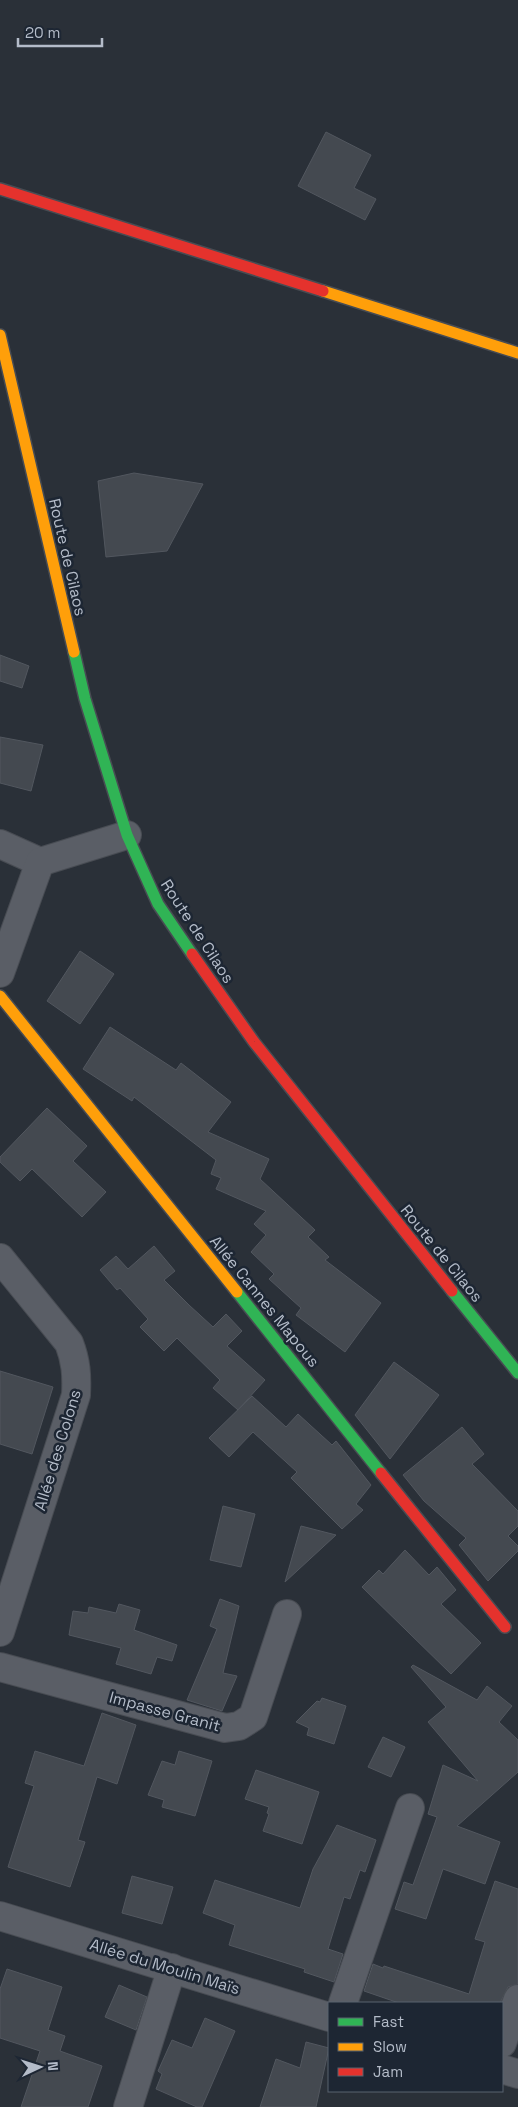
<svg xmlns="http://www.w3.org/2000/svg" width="518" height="2107" viewBox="0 0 518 2107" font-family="'Space Grotesk',sans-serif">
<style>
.building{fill:#444950;stroke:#52575f}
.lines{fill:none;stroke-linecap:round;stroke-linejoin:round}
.street-casing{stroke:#484c53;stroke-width:30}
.fast-casing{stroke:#484c53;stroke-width:14}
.slow-casing{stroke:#484c53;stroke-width:14}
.jam-casing{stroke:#484c53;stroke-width:14}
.street{stroke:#5a5e66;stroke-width:28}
.fast{stroke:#30b455;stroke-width:11}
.slow{stroke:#ff9f0a;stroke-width:11}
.jam{stroke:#e5322d;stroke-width:11}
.labels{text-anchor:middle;stroke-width:5;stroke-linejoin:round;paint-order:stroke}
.street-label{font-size:16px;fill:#b4bcc9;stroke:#1d2633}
</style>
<rect width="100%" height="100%" fill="#2a3038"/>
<!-- building -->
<g class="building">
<polygon points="326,132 371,155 354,188 376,199 365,220 298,186"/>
<polygon points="134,473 203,484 167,551 106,557 98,481"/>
<polygon points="0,655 29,666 22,688 0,681"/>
<polygon points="0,737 43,745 31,791 0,783"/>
<polygon points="80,951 114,974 80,1024 47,1001"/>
<polygon points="110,1027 176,1070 181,1063 231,1102 208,1132 269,1159 260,1179 315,1230 308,1237 329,1257 325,1260 381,1303 345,1352 296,1315 301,1308 269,1279 274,1274 251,1252 266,1235 254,1224 266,1211 216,1189 221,1178 211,1174 216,1160 134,1097 132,1101 83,1069"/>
<polygon points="47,1108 87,1146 73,1161 106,1192 82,1217 32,1169 20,1181 0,1162 0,1157"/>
<polygon points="154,1246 175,1271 164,1280 189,1305 213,1327 226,1314 242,1331 227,1346 265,1380 238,1410 213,1388 220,1380 177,1338 164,1351 140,1327 148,1319 120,1288 117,1290 100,1270 116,1256 128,1269"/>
<polygon points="394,1362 439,1395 390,1459 355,1415"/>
<polygon points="0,1371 53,1387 32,1454 0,1444"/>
<polygon points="252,1396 286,1427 298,1414 332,1445 336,1441 371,1485 356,1504 363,1510 342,1529 291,1478 297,1472 253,1432 229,1457 209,1438"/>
<polygon points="462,1427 484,1454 472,1464 518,1511 518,1526 508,1536 518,1546 518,1551 488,1581 459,1545 466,1538 424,1501 403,1475"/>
<polygon points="223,1506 255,1514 241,1567 210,1560"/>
<polygon points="301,1526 336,1535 285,1582"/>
<polygon points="405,1550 429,1575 437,1567 456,1590 441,1604 481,1643 451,1674 362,1587 379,1570 383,1574"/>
<polygon points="220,1599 239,1606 223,1673 237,1676 222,1711 187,1700 217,1629 210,1626"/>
<polygon points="119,1604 140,1610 134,1630 177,1645 172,1661 157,1657 151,1674 116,1664 121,1648 69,1635 73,1611 88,1613 89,1607 116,1613"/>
<polygon points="413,1665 477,1700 487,1686 512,1706 499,1722 518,1740 518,1772 457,1826 500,1842 485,1884 443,1869 426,1919 395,1909 404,1882 413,1885 437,1817 428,1814 443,1765 478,1781 428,1722 446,1707 411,1667"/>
<polygon points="322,1698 346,1706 334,1744 307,1735 309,1728 296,1722 317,1701 320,1702"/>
<polygon points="102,1713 136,1725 117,1784 97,1777 78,1840 85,1842 70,1887 8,1867 34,1786 25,1783 35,1751 84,1766"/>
<polygon points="383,1737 405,1747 391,1777 368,1767"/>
<polygon points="179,1751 212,1761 195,1816 162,1807 164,1800 148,1795 162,1761 175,1765"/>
<polygon points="256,1770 319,1792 302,1844 263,1831 269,1814 267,1813 269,1807 245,1799"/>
<polygon points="337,1825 376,1840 365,1872 360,1870 350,1899 344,1897 328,1949 343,1954 334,1982 304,1972 305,1969 229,1945 235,1925 203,1913 215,1880 300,1908 313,1869"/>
<polygon points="132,1876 173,1887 162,1924 122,1913"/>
<polygon points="495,1881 518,1889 518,1984 508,1987 500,2003 399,2003 364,1991 373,1964 383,1968 384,1966 469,1994 485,1942 475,1939"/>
<polygon points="7,1969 62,1987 48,2030 65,2036 60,2051 102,2066 88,2107 21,2107 40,2051 0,2038 0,1989"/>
<polygon points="119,1985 147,1997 136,2030 105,2017"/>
<polygon points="205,2018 235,2031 202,2107 197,2107 156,2089 162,2074 158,2071 172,2040 192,2048"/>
<polygon points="306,2042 329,2048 316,2107 260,2107 276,2059 300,2068"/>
</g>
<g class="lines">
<!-- street casing -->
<g class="street-casing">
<g id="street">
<polyline points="0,844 40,862"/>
<polyline points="0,973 40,862 127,835"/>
<path d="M0,1258L69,1343C76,1361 77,1375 76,1395L0,1632"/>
<polyline points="0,1667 225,1728 239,1726 253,1717 287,1614"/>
<polyline points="0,1916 329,2017"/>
<polyline points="343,2003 410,1808"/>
<polyline points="502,2043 518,1999"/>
<polyline points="502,2069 518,2074"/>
<polyline points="128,2107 172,1968"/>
</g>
</g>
<!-- fast casing -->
<g class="fast-casing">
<g id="fast">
<polyline points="74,652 85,699 127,835 158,904 192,954"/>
<polyline points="452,1291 518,1373"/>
<polyline points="237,1292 381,1473"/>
</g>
</g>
<!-- slow casing -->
<g class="slow-casing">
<g id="slow">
<polyline points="323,291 518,353"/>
<polyline points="0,335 74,652"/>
<polyline points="0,996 237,1292"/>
</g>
</g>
<!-- jam casing -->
<g class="jam-casing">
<g id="jam">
<polyline points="0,189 323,291"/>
<polyline points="192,954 254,1042 452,1291"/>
<polyline points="381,1473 505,1627"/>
</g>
</g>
<!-- street -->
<use href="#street" class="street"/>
<!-- fast -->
<use href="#fast" class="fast"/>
<!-- slow -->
<use href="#slow" class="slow"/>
<!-- jam -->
<use href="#jam" class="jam"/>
</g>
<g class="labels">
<!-- street labels -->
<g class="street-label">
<text transform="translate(68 557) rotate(77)" y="6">Route de Cilaos</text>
<text transform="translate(198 931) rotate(57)" y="6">Route de Cilaos</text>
<text transform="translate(442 1253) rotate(51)" y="6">Route de Cilaos</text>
<text transform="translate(265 1301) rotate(51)" y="6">Allée Cannes Mapous</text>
<text transform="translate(57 1450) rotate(-73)" y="6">Allée des Colons</text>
<text transform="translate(165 1711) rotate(15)" y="6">Impasse Granit</text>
<text transform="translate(165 1966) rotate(17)" y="6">Allée du Moulin Maïs</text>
</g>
</g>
<!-- legend -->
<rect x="328" y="2002" width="175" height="90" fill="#1d2633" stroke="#59626f"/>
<rect x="338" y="2018" width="25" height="8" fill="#30b455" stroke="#59626f"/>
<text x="373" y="2027" font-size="15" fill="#b4bcc9">Fast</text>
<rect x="338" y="2043" width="25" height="8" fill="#ff9f0a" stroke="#59626f"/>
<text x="373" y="2052" font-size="15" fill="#b4bcc9">Slow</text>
<rect x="338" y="2068" width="25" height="8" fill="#e5322d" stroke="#59626f"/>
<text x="373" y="2077" font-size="15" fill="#b4bcc9">Jam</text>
<!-- north arrow -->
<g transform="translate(40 2067) rotate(86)" stroke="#1d2633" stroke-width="4" paint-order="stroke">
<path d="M0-4L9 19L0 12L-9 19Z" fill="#b4bcc9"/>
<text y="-8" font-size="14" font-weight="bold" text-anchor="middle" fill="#b4bcc9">N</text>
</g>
<!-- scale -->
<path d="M18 38v8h84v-8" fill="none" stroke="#b4bcc9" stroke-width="2.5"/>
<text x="25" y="38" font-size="15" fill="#b4bcc9" stroke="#1d2633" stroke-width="4" paint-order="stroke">20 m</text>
</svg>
